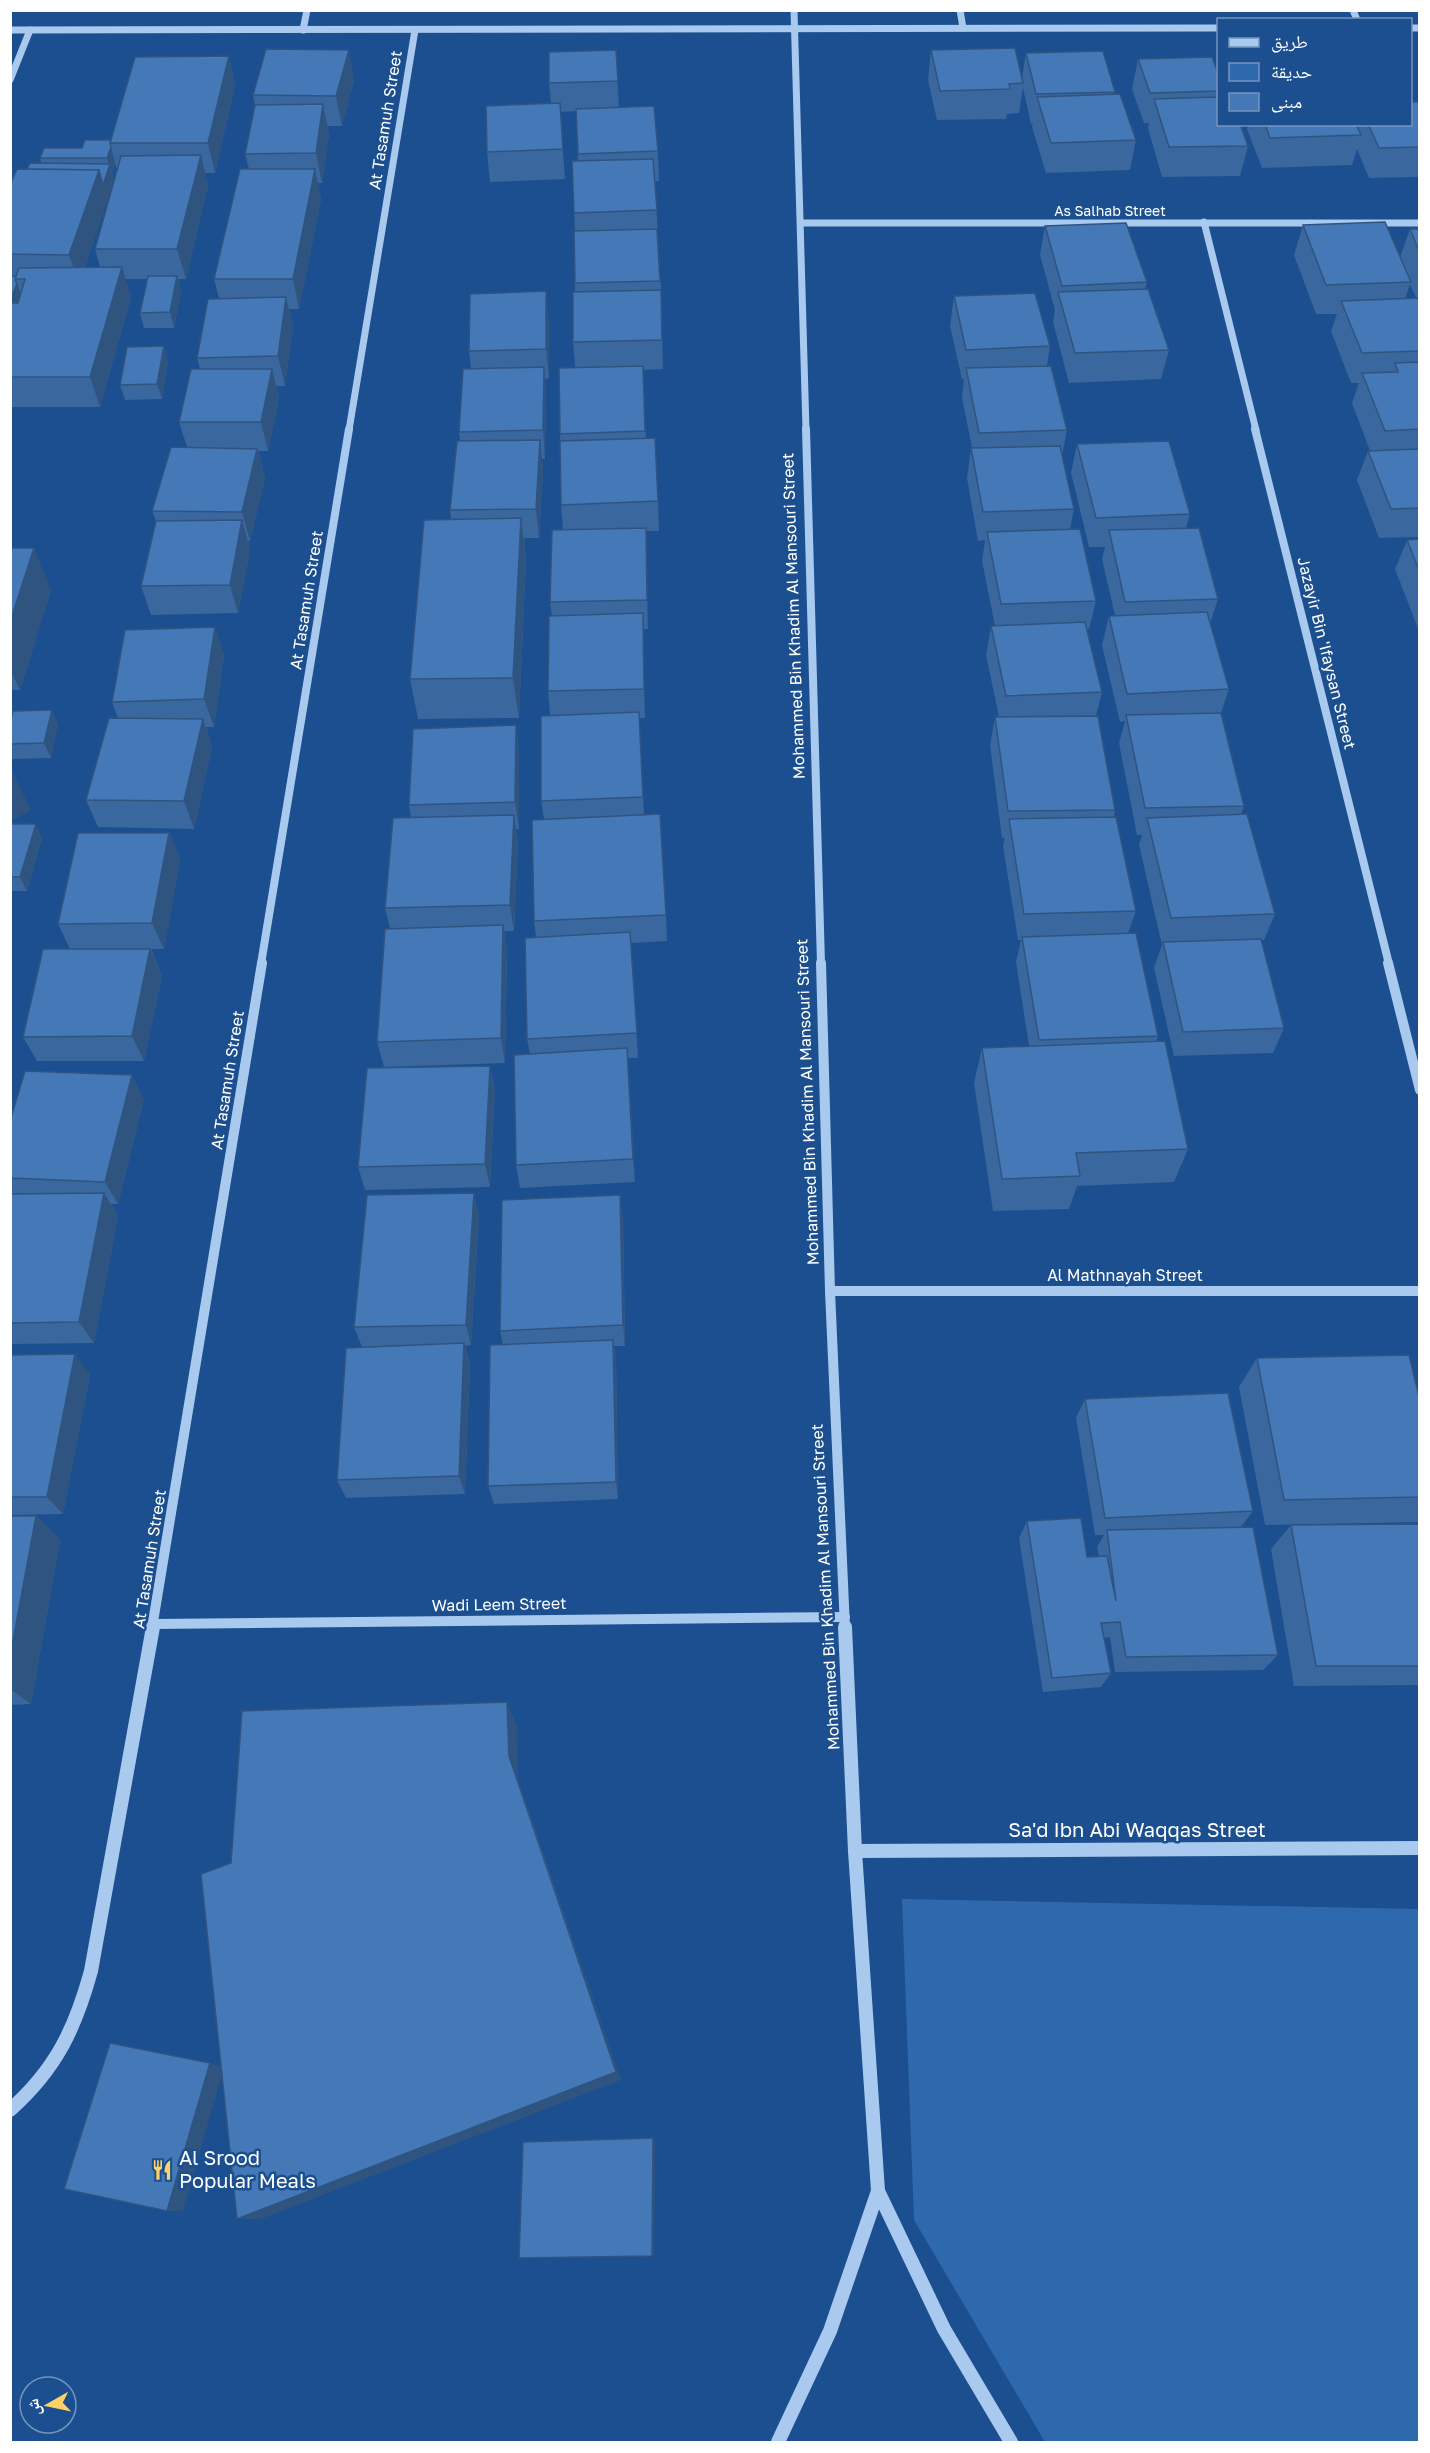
<svg xmlns="http://www.w3.org/2000/svg" width="1430" height="2453" viewBox="0 0 1430 2453" font-family="'Golos Text','Noto Naskh Arabic',sans-serif">
<style>
.green{fill:#2e69ad}
.lines{fill:none;stroke-linecap:round;stroke-linejoin:round}
.minor-far3{stroke:#a9c9ee;stroke-width:7}
.minor-far2{stroke:#a9c9ee;stroke-width:8}
.minor-far1{stroke:#a9c9ee;stroke-width:10}
.minor{stroke:#a9c9ee;stroke-width:14}
.wall{fill:#3a679d;fill-rule:evenodd}
.shaded-wall{fill:#305480}
.building{fill:#4478b7;stroke:#305480;stroke-width:1.5}
.labels{text-anchor:middle;stroke-width:5;stroke-linejoin:round;paint-order:stroke}
.far-street-label{font-size:14px;fill:#fff;stroke:#1b4f8f}
.street-label{font-size:16px;fill:#fff;stroke:#1b4f8f}
.near-street-label{font-size:20px;fill:#fff;stroke:#1b4f8f}
.near-poi-label{font-size:20px;fill:#fff;stroke:#1b4f8f;text-anchor:start}
</style>
<rect width="100%" height="100%" fill="#1b4f8f"/>
<!-- green -->
<polygon class="green" points="902,1899 1419,1909 1419,2442 1045,2442 914,2220"/>
<g class="lines">
<!-- minor-far3 -->
<g class="minor-far3">
<polyline points="794,10 806,430"/>
<polyline points="960,10 963,28"/>
<polyline points="1353,10 1357,20"/>
<polyline points="1410,28 1420,28"/>
<polyline points="10,30 1218,28"/>
<polyline points="303,30 307,10"/>
<polyline points="10,80 30,30"/>
<polyline points="1204,222 1256,430"/>
<polyline points="801,223 1420,223"/>
<polyline points="349,430 415,30"/>
</g>
<!-- minor-far2 -->
<g class="minor-far2">
<polyline points="806,429 821,964"/>
<polyline points="1255,429 1389,964"/>
<polyline points="261,964 349,429"/>
</g>
<!-- minor-far1 -->
<g class="minor-far1">
<polyline points="821,963 830,1291 845,1628"/>
<polyline points="1388,963 1420,1090"/>
<polyline points="830,1291 1420,1291"/>
<polyline points="153,1624 845,1617"/>
<polyline points="152,1628 262,963"/>
</g>
<!-- minor -->
<g class="minor">
<polyline points="855,1851 1420,1848"/>
<path d="M10,2110C56,2069 75,2029 91,1971L153,1627"/>
<polyline points="878,2191 944,2329 1011,2442"/>
<polyline points="778,2442 830,2331 878,2191 855,1851 845,1627"/>
</g>
</g>
<!-- wall -->
<g class="wall">
<polygon points="616,50 619,108 658,151 659,181 655,181 661,290 663,369 643,370 646,439 658,501 659,531 646,531 648,629 643,629 645,718 639,718 644,815 666,915 667,941 631,943 638,1058 628,1058 635,1182 520,1188 516,1165 530,1054 527,1039 536,937 534,921 544,819 541,801 550,715 548,691 552,616 550,602 563,530 561,505 560,434 575,367 573,342 575,292 575,231 574,213 578,161 576,111 560,112 565,179 490,182 487,152 551,104 549,83"/>
<polygon points="931,50 1022,78 1026,53 1115,92 1114,95 1136,140 1130,170 1046,173 1032,127 1033,124 1031,124 1023,88 1019,113 1007,114 1006,119 937,120 928,80"/>
<path d="M229,56L235,86L215,173H205L208,185L186,279H178L181,291L174,328H144L140,313L147,279H125L131,297L100,407H10V185L27,169L42,164L40,158L111,140ZM115,163L117,170L95,249L100,267H85L114,180L112,173Z"/>
<polygon points="1138,59 1218,73 1218,124 1248,146 1240,176 1162,177 1148,128 1149,123 1144,123 1132,89"/>
<polygon points="354,80 342,126 327,126 329,134 322,183 318,183 321,199 299,309 289,309 293,326 285,386 276,386 279,398 268,451 258,451 265,478 250,541 248,541 250,549 238,613 151,615 141,586 156,521 152,511 187,447 179,422 200,369 197,358 219,298 214,279 249,169 245,154 255,106 253,95"/>
<polygon points="1419,102 1419,177 1369,178 1357,149 1352,165 1262,168 1247,129 1249,124 1410,124"/>
<path d="M1303,225L1400,257L1410,229H1419V537L1379,538L1357,480L1368,451H1370L1352,403L1359,383H1351L1331,331L1337,314H1316L1294,255ZM1410,284L1416,298L1405,299Z"/>
<polygon points="1045,226 1147,282 1145,289 1169,350 1161,379 1069,383 1053,322 1055,310 1040,255"/>
<polygon points="954,296 1050,346 1047,366 1067,430 1062,456 1074,509 1070,529 1096,601 1089,629 1087,630 1102,692 1096,716 1115,810 1114,817 1136,911 1128,933 1158,1036 1156,1042 1188,1149 1174,1182 1077,1186 1069,1209 993,1211 974,1083 982,1048 1029,1046 1016,962 1021,940 1018,940 1003,846 1005,838 1002,838 990,745 995,717 999,717 986,655 991,626 995,626 982,561 985,540 978,541 967,478 971,448 972,448 962,398 964,379 962,379 950,326"/>
<polygon points="549,321 549,378 545,379 546,396 545,459 542,459 543,469 539,538 524,538 526,559 519,718 418,719 410,679 451,519 450,510 460,441 459,432 471,369 469,351"/>
<polygon points="168,361 162,399 125,400 120,385"/>
<polygon points="1077,444 1190,514 1186,528 1218,599 1210,624 1229,689 1221,713 1244,806 1241,814 1275,914 1264,940 1261,940 1284,1028 1273,1053 1174,1056 1154,968 1162,945 1139,845 1142,835 1137,835 1119,743 1125,721 1120,722 1102,645 1109,616 1115,616 1102,559 1105,547 1089,547 1071,473"/>
<polygon points="1419,539 1419,631 1395,569 1407,540"/>
<polygon points="10,548 51,590 20,690 10,690"/>
<polygon points="215,627 224,655 214,727 206,727 212,747 194,829 98,827 86,800 118,718 112,702"/>
<polygon points="10,722 58,724 51,758 12,759 10,755"/>
<polygon points="516,725 519,753 519,829 516,829 518,843 514,931 504,931 507,951 505,1063 384,1067 377,1042 390,928 385,908 411,818 409,805"/>
<polygon points="10,824 42,838 27,891 10,891"/>
<polygon points="169,833 180,859 164,949 151,949 162,975 144,1061 37,1061 23,1037 70,949 58,924"/>
<polygon points="490,1066 495,1090 490,1187 365,1190 358,1167"/>
<polygon points="144,1099 118,1204 111,1204 118,1216 94,1343 10,1344 10,1121"/>
<polygon points="474,1193 479,1216 471,1345 465,1346 470,1363 465,1494 346,1498 337,1480 362,1347 354,1327"/>
<polygon points="623,1218 625,1346 614,1346 616,1360 618,1499 494,1504 488,1486 503,1345 500,1331"/>
<polygon points="10,1355 90,1374 63,1514 10,1515"/>
<polygon points="1257,1358 1419,1397 1419,1522 1265,1525 1239,1387"/>
<polygon points="1085,1399 1253,1511 1241,1527 1278,1655 1263,1670 1115,1672 1110,1637 1104,1638 1111,1673 1101,1687 1043,1692 1019,1538 1027,1521 1087,1557 1099,1556 1097,1547 1104,1535 1095,1535 1076,1418"/>
<polygon points="10,1516 36,1516 60,1540 31,1704 10,1705"/>
<polygon points="1419,1524 1419,1685 1294,1686 1271,1549 1291,1525"/>
</g>
<!-- shaded-wall -->
<g class="shaded-wall">
<polygon points="349,50 354,80 342,126 336,96"/>
<polygon points="229,56 235,86 215,173 208,143"/>
<polygon points="323,104 329,134 322,183 316,153"/>
<polygon points="111,147 115,163 112,173 114,180 108,200 103,185 109,166 107,158"/>
<polygon points="201,155 208,185 186,279 177,249"/>
<polygon points="315,169 321,199 299,309 293,279"/>
<polygon points="99,170 108,200 79,284 69,255"/>
<polygon points="122,267 131,297 100,407 90,377"/>
<polygon points="177,276 181,291 174,328 170,312"/>
<polygon points="17,284 23,300 17,314 11,298"/>
<polygon points="546,291 549,321 549,378 546,349"/>
<polygon points="286,297 293,326 285,386 278,356"/>
<polygon points="164,346 168,361 162,399 157,384"/>
<polygon points="544,367 546,396 545,459 543,430"/>
<polygon points="272,369 279,398 268,451 261,422"/>
<polygon points="540,440 543,469 539,538 536,509"/>
<polygon points="257,449 265,478 250,541 242,512"/>
<polygon points="521,518 526,559 519,718 513,678"/>
<polygon points="242,520 250,549 238,613 230,585"/>
<polygon points="646,528 647,557 648,629 647,600"/>
<polygon points="34,548 51,590 20,690 10,670 10,622"/>
<polygon points="643,613 644,642 645,718 644,689"/>
<polygon points="215,627 224,655 214,727 204,699"/>
<polygon points="52,710 58,724 51,758 44,743"/>
<polygon points="203,719 212,747 194,829 184,801"/>
<polygon points="516,725 519,753 519,829 515,802"/>
<polygon points="10,771 12,771 31,810 10,822"/>
<polygon points="514,815 518,843 514,931 510,905"/>
<polygon points="36,824 42,838 27,891 20,877"/>
<polygon points="169,833 180,859 164,949 152,923"/>
<polygon points="503,925 507,951 505,1063 501,1038"/>
<polygon points="150,949 162,975 144,1061 132,1036"/>
<polygon points="627,1048 629,1073 635,1182 633,1159"/>
<polygon points="490,1066 495,1090 490,1187 485,1164"/>
<polygon points="132,1075 144,1099 118,1204 105,1182"/>
<polygon points="104,1193 118,1216 94,1343 79,1322"/>
<polygon points="474,1193 479,1216 471,1345 466,1325"/>
<polygon points="620,1195 623,1218 625,1346 623,1325"/>
<polygon points="613,1340 616,1360 618,1499 616,1482"/>
<polygon points="464,1343 470,1363 465,1494 459,1476"/>
<polygon points="75,1354 90,1374 63,1514 47,1497"/>
<polygon points="36,1516 60,1540 31,1704 10,1689 10,1657"/>
<polygon points="507,1702 517,1725 518,1778 621,2080 261,2219 237,2219 509,1756"/>
<polygon points="210,2063 224,2068 183,2211 167,2211"/>
<polygon points="653,2138 655,2141 654,2255 652,2256"/>
</g>
<!-- building -->
<g class="building">
<polygon points="1015,48 1023,83 1009,84 1010,89 940,91 931,50"/>
<polygon points="266,49 349,50 336,96 253,95"/>
<polygon points="616,50 618,81 549,83 549,52"/>
<polygon points="1103,51 1115,92 1036,94 1026,53"/>
<polygon points="229,56 208,143 110,143 135,57"/>
<polygon points="1212,57 1218,73 1218,91 1150,93 1138,59"/>
<polygon points="1120,94 1136,140 1051,143 1037,97"/>
<polygon points="1218,97 1218,124 1240,124 1248,146 1169,147 1154,99"/>
<polygon points="1410,102 1419,102 1419,147 1379,148 1368,124 1410,124"/>
<polygon points="560,103 563,149 487,152 486,106"/>
<polygon points="323,104 316,153 245,154 255,105"/>
<polygon points="654,106 658,151 578,154 576,109"/>
<polygon points="1265,124 1356,124 1361,135 1270,138"/>
<polygon points="85,140 111,140 110,143 111,147 107,158 40,158 44,148 82,148"/>
<polygon points="201,155 177,249 95,249 121,156"/>
<polygon points="653,159 657,210 574,213 572,161"/>
<polygon points="30,163 110,164 103,185 99,170 27,169"/>
<polygon points="17,169 99,170 69,255 10,254 10,185"/>
<polygon points="240,169 315,169 293,279 214,279"/>
<polygon points="1385,222 1411,282 1326,285 1303,225"/>
<polygon points="1126,223 1147,282 1062,286 1045,226"/>
<polygon points="657,229 660,281 575,283 574,231"/>
<polygon points="1410,229 1419,229 1419,251"/>
<polygon points="122,267 90,377 10,377 10,303 18,303 25,279 15,279 19,268"/>
<polygon points="10,276 16,276 15,279 17,284 11,298 10,298"/>
<polygon points="148,276 177,276 170,312 140,313"/>
<polygon points="1148,289 1169,350 1075,353 1058,292"/>
<polygon points="661,290 662,340 573,342 573,292"/>
<polygon points="546,291 546,349 469,351 470,294"/>
<polygon points="1035,293 1050,346 966,350 954,296"/>
<polygon points="286,297 278,356 197,358 208,299"/>
<polygon points="1419,298 1419,351 1362,353 1341,301"/>
<polygon points="164,346 157,384 120,385 127,347"/>
<polygon points="1419,362 1419,429 1385,431 1362,373 1398,372 1395,363"/>
<polygon points="643,366 645,431 560,434 559,368"/>
<polygon points="1051,366 1067,430 979,433 966,368"/>
<polygon points="544,367 543,430 459,432 463,369"/>
<polygon points="191,369 272,369 261,422 179,422"/>
<polygon points="655,438 658,501 561,505 560,441"/>
<polygon points="540,440 536,509 450,510 457,441"/>
<polygon points="1169,441 1190,514 1096,518 1077,444"/>
<polygon points="1060,446 1074,509 983,512 971,448"/>
<polygon points="171,447 257,449 242,512 152,511"/>
<polygon points="1419,449 1419,508 1391,509 1368,451"/>
<polygon points="521,518 513,678 410,679 424,520"/>
<polygon points="242,520 230,585 141,586 156,521"/>
<polygon points="646,528 647,600 550,602 552,530"/>
<polygon points="1199,528 1218,599 1125,602 1109,530"/>
<polygon points="1080,529 1096,601 1001,604 987,532"/>
<polygon points="1419,539 1419,570 1407,540"/>
<polygon points="10,548 34,548 10,622"/>
<polygon points="1207,612 1229,689 1127,694 1109,616"/>
<polygon points="643,613 644,689 548,691 549,616"/>
<polygon points="1085,622 1102,692 1006,696 991,626"/>
<polygon points="215,627 204,699 112,702 125,630"/>
<polygon points="52,710 44,743 10,744 10,722 13,711"/>
<polygon points="639,712 643,797 541,801 541,716"/>
<polygon points="1221,713 1244,806 1145,808 1126,715"/>
<polygon points="1098,716 1115,810 1008,811 995,717"/>
<polygon points="109,718 203,719 184,801 86,800"/>
<polygon points="516,725 515,802 409,805 413,729"/>
<polygon points="660,814 666,915 534,921 532,820"/>
<polygon points="1247,814 1275,914 1171,918 1147,818"/>
<polygon points="514,815 510,905 385,908 393,818"/>
<polygon points="1116,817 1136,911 1024,914 1009,819"/>
<polygon points="10,824 36,824 20,877 10,877"/>
<polygon points="78,833 169,833 152,923 58,924"/>
<polygon points="503,925 501,1038 377,1042 385,929"/>
<polygon points="630,932 637,1033 527,1039 525,938"/>
<polygon points="1136,933 1158,1036 1039,1040 1022,937"/>
<polygon points="1261,939 1284,1028 1183,1032 1163,942"/>
<polygon points="43,949 150,949 132,1036 23,1037"/>
<polygon points="1165,1041 1188,1149 1076,1153 1080,1176 1002,1179 982,1048"/>
<polygon points="627,1048 633,1159 516,1165 514,1055"/>
<polygon points="490,1066 485,1164 358,1167 367,1068"/>
<polygon points="25,1071 132,1075 105,1182 10,1178 10,1121"/>
<polygon points="104,1193 79,1322 10,1323 10,1194"/>
<polygon points="474,1193 466,1325 354,1327 367,1195"/>
<polygon points="620,1195 623,1325 500,1331 502,1200"/>
<polygon points="613,1340 616,1482 488,1486 490,1345"/>
<polygon points="464,1343 459,1476 337,1480 346,1348"/>
<polygon points="75,1354 47,1497 10,1497 10,1355"/>
<polygon points="1409,1355 1419,1397 1419,1497 1284,1500 1257,1358"/>
<polygon points="1228,1393 1253,1511 1105,1518 1085,1399"/>
<polygon points="10,1516 36,1516 10,1657"/>
<polygon points="1081,1518 1087,1557 1107,1556 1116,1601 1107,1530 1253,1527 1278,1655 1126,1657 1120,1622 1101,1623 1111,1673 1052,1678 1027,1521"/>
<polygon points="1419,1524 1419,1666 1316,1666 1291,1525"/>
<polygon points="507,1702 509,1756 616,2072 237,2219 201,1874 231,1863 242,1711"/>
<polygon points="110,2043 210,2063 167,2211 64,2189"/>
<polygon points="653,2138 652,2256 519,2258 523,2142"/>
</g>
<!-- icons -->
<defs>
<g id="restaurant-bare" transform="scale(1.62)"><path d="M-5-6h1v4h1v-4h1v4h1v-4h1v5L-1.5 .5V6h-2V.5L-5-1ZM5-6V6H3V1.5H1.5Q1.5-4 5-6Z" fill="#ffd166" stroke="#1b4f8f" stroke-width="2.5" paint-order="stroke"/></g>
</defs>
<g fill-rule="evenodd">
<use href="#restaurant-bare" x="162" y="2170"/>
</g>
<g class="labels">
<!-- far-street labels -->
<g class="far-street-label">
<text x="1110" y="216">As Salhab Street</text>
</g>
<!-- street labels -->
<g class="street-label">
<text transform="translate(385 120) rotate(-81)" y="6">At Tasamuh Street</text>
<text transform="translate(306 600) rotate(-81)" y="6">At Tasamuh Street</text>
<text transform="translate(793 616) rotate(-92)" y="6">Mohammed Bin Khadim Al Mansouri Street</text>
<text transform="translate(1327 653) rotate(76)" y="6">Jazayir Bin 'Ifaysan Street</text>
<text transform="translate(227 1080) rotate(-81)" y="6">At Tasamuh Street</text>
<text transform="translate(807 1102) rotate(-92)" y="6">Mohammed Bin Khadim Al Mansouri Street</text>
<text x="1125" y="1281">Al Mathnayah Street</text>
<text transform="translate(149 1559) rotate(-81)" y="6">At Tasamuh Street</text>
<text transform="translate(825 1587) rotate(-93)" y="6">Mohammed Bin Khadim Al Mansouri Street</text>
<text transform="translate(499 1604) rotate(-1)" y="6">Wadi Leem Street</text>
</g>
<!-- near-street labels -->
<g class="near-street-label">
<text x="1137" y="1837">Sa'd Ibn Abi Waqqas Street</text>
</g>
<!-- near-poi labels -->
<g class="near-poi-label">
<text x="179" y="2165">Al Srood<tspan x="179" dy="23">Popular Meals</tspan></text>
</g>
</g>
<!-- border -->
<rect width="1430" height="2453" fill="none" stroke="#ffffff" stroke-width="24"/>
<!-- legend -->
<rect x="1217" y="18" width="195" height="108" fill="#1b4f8f" stroke="#7695bc" stroke-width="1.5"/>
<rect x="1229" y="38" width="30" height="9" fill="#a9c9ee" stroke="#7695bc" stroke-width="1.5"/>
<text x="1271" y="48" font-size="18" fill="#ffffff">طريق</text>
<rect x="1229" y="63" width="30" height="18" fill="#2e69ad" stroke="#7695bc" stroke-width="1.5"/>
<text x="1271" y="78" font-size="18" fill="#ffffff">حديقة</text>
<rect x="1229" y="93" width="30" height="18" fill="#4478b7" stroke="#7695bc" stroke-width="1.5"/>
<text x="1271" y="108" font-size="18" fill="#ffffff">مبنى</text>
<!-- north arrow -->
<g transform="translate(48 2405) rotate(261)"><circle r="28" fill="#1b4f8f" stroke="#7695bc" stroke-width="1.5"/>
<path d="M0-4.5L10 22L0 15L-10 22Z" fill="#ffd166"/>
<text y="-9" font-size="16" font-weight="bold" text-anchor="middle" fill="#ffffff">ش</text>
</g>
</svg>
